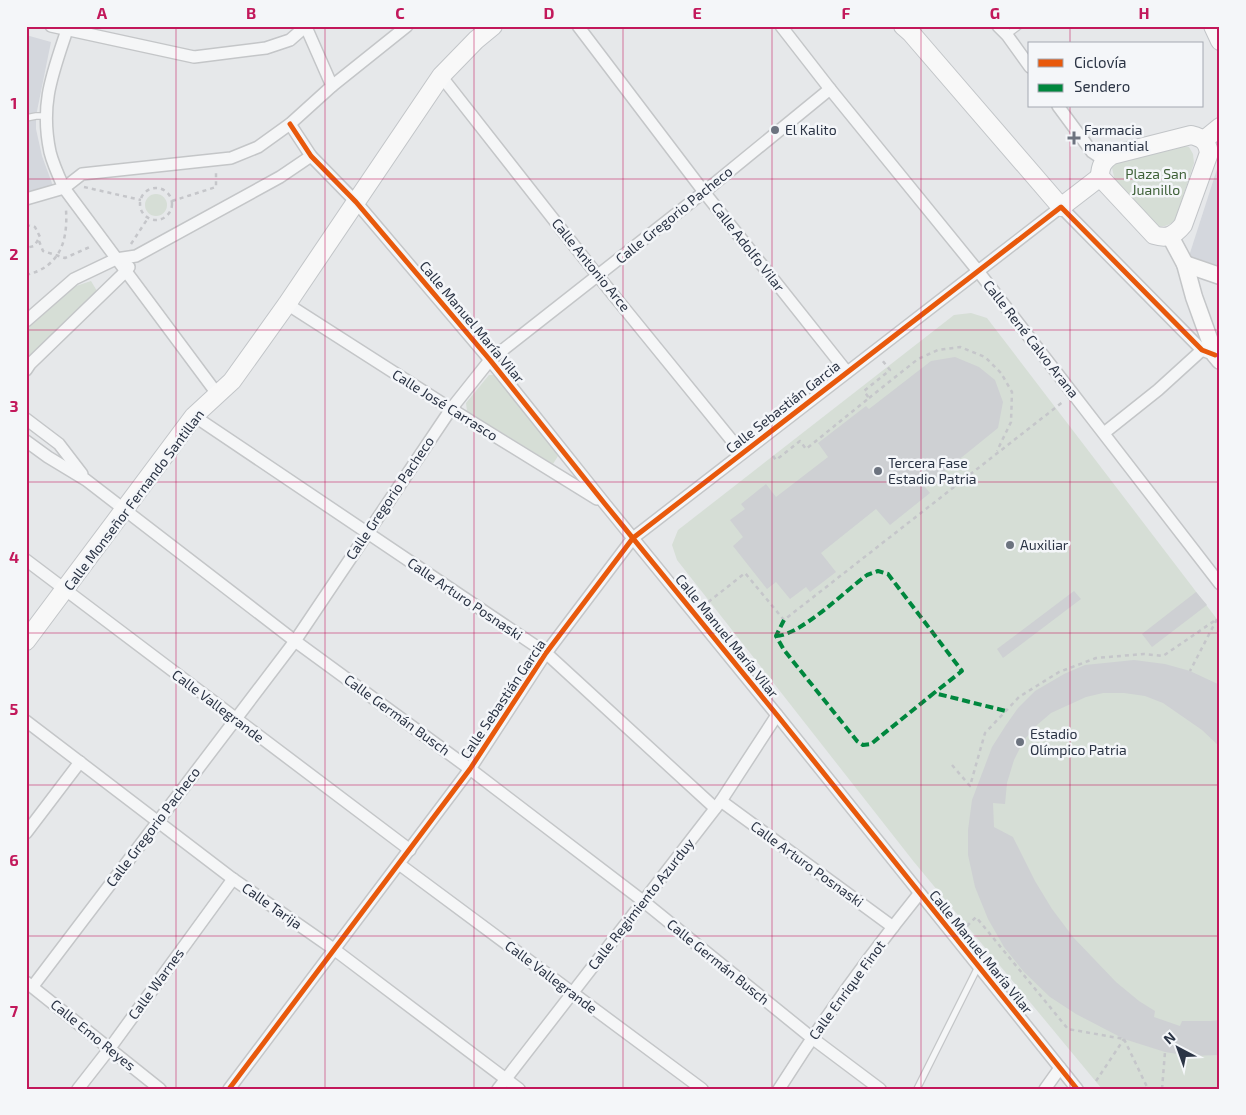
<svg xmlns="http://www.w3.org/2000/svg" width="1246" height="1115" viewBox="0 0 1246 1115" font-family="'Exo 2',sans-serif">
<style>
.built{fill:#d4d7dd}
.green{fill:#d6ded6}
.building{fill:#ced0d3}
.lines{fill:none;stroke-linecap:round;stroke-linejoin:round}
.lane-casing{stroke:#c4c6c8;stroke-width:8}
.street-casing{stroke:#c4c6c8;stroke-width:14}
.secondary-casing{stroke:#c4c6c8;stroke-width:19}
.primary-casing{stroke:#c2c5c8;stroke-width:20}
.path{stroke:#c5c6ca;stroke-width:2.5;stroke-dasharray:4 4;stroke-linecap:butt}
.lane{stroke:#f5f6f7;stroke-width:5.5}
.street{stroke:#f5f6f7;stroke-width:11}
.secondary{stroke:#f8f8f8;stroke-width:16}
.primary{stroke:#f8f8f8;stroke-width:18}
.quiet{stroke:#00873e;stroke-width:4;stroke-dasharray:8 4;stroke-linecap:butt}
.cycleway-casing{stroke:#f4f6f9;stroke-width:8}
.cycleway{stroke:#e8590c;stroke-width:5}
.grid{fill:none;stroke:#c2185b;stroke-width:1;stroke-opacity:0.55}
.poi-dot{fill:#6c737f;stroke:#f4f6f9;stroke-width:2}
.labels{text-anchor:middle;stroke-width:5;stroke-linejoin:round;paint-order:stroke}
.poi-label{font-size:14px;fill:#2b3445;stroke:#f4f6f9;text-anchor:start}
.park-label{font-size:14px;fill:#3f6138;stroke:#f4f6f9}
.street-label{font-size:14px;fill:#2b3445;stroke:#f4f6f9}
.neatline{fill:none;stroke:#c2185b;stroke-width:2}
.grid-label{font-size:16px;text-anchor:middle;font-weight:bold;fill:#c2185b}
</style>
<rect width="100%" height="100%" fill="#e6e8ea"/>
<!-- built -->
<g class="built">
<polygon points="26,35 51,42 36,116 36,129 42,156 53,186 26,194"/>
<polygon points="1218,166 1220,167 1220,266 1189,256"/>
</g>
<!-- green -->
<g class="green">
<path d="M1178,144L1189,147L1193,154L1194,163L1175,221C1167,226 1163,228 1154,225L1115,181L1112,168L1115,162Z"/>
<circle cx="156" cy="205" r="11"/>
<polygon points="91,281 97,291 37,349 26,363 26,330 76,286"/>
<polygon points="971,313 987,318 1220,623 1220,1089 1102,1089 914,862 677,560 672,545 678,530 954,315"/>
<polygon points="489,375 496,375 558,456 553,464 467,411 466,403"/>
</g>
<!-- building -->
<g class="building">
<polygon points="955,357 979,367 995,380 1003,402 998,428 925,487 930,493 890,525 876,509 821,553 836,572 810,592 806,587 790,599 776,582 767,589 733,546 743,537 730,520 745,509 741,504 766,484 776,497 828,457 818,443 866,406 869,409 931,361"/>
<polygon points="1074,591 1081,599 1003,658 997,649"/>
<polygon points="1196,592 1207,605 1152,647 1142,634"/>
<polygon points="1134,660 1165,664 1190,671 1220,685 1220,747 1202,730 1163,703 1145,696 1124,693 1103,693 1086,697 1051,713 1037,725 1024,740 1014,760 1007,783 1005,804 993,803 994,827 1013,837 1035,881 1052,909 1073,937 1116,982 1139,1001 1155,1011 1154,1017 1180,1026 1182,1021 1211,1021 1220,1020 1220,1055 1190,1056 1165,1052 1124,1039 1076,1014 1050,997 1024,972 1004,947 988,919 975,887 968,855 968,830 972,800 992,747 1006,725 1018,708 1035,691 1064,674 1085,665"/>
</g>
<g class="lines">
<!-- lane casing -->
<g class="lane-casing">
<g id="lane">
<polyline points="1007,35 1019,26"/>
<polyline points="26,118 36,116 45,116"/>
<polyline points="917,1089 978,967"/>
</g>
</g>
<!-- street casing -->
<g class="street-casing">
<g id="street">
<polyline points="51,26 194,57 266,48 290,40 306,26"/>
<polyline points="578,26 704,192 847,372"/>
<polyline points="781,26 830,89 978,271 1220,584"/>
<polyline points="998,26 1007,35 1030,67"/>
<polyline points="306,27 332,86"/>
<path d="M67,30C52,75 40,104 50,152C53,164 59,177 64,188L218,395"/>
<polyline points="441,76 598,276 742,453"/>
<polyline points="1058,106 1092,152 1104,160"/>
<polyline points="290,124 311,156 356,202 490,360 605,504 777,715 1077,1089"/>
<polyline points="26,199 64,188 82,174 231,158 258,147 290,124 332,86 407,26"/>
<polyline points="287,304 451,409 597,499"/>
<polyline points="26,321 74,279 116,259 136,256 280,177 311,156"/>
<polyline points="26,370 30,364 125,272 129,267"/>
<polyline points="194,416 546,653 715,808"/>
<polyline points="26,419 59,444 82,474"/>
<polyline points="1104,433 1158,390 1202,350"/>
<polyline points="26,441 48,457 86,480 295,641 470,769 643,901 812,1038 880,1089"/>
<polyline points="26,560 410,850"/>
<polyline points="26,721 233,879 335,950 519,1089"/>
<polyline points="721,801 893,927"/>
<polyline points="26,833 80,762"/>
<polyline points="399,864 702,1089"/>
<polyline points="26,982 160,1089"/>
<polyline points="33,986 295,641 451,409 490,360 704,192 830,89"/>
<polyline points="78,1089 110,1048 233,879"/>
<polyline points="229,1089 470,769 546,653 633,538 1061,207 1202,350 1215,355"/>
<polyline points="498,1089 721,801 777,715"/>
<path d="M779,1089C822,1021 869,956 919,894"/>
<polyline points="1045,1089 1060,1068"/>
</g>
</g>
<!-- secondary casing -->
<g class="secondary-casing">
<g id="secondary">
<polyline points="1170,236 1185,264 1194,297 1215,355 1220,361"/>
<polyline points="1185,264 1220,276"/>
</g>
</g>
<!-- primary casing -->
<g class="primary-casing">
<g id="primary">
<polyline points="903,26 911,33 1061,207 1100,177"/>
<polyline points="1213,26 1220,41"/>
<path d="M1191,135C1203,138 1207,141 1209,153L1183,225C1174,236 1167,239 1154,235L1100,177C1100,166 1103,161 1112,155Z"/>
<polyline points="1204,140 1220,127"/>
<polyline points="26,641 194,416 232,381 287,304 441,76 476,40 493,26"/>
</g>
</g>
<!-- path -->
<g class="path">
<polyline points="84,187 141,200"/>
<circle cx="156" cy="204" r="16"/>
<polyline points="172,201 216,187 216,170"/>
<polyline points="26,225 35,227 40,237 34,246 26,248"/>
<polyline points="39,241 43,251 65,258 92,246"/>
<polyline points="131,244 148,218"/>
<path d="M26,275C60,267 68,241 66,210"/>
<polyline points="869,398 918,359 938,350 960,347 985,357 1001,373 1012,392 1011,422 997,451"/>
<polyline points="773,456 776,460 800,441 806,449 869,398 864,391 890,370 882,360"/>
<polyline points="702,607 745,573 784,620 1064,401"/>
<polyline points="952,765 970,786 985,733 1019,697 1059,672 1096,658 1144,654 1163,656 1217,619 1190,671"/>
<polyline points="967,926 976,917 1068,1029 1124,1039"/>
<polyline points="1124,1039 1148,1089"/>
<polyline points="1096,1081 1124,1039"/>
<polyline points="1162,1089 1165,1052"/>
</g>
<!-- lane -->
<use href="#lane" class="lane"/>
<!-- street -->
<use href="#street" class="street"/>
<!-- secondary -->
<use href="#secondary" class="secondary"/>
<!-- primary -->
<use href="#primary" class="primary"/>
<!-- quiet -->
<g class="quiet">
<polyline points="784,620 776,636 784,650 857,741 863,745 871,744 934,693 1006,711"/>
<path d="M776,636C801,635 845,591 867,575L878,571L888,574L962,671L934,693"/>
</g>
<!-- cycleway casing -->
<g class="cycleway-casing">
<g id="cycleway">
<polyline points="290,124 311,156 356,202 490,360 605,504 777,715 1077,1089"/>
<polyline points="229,1089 470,769 546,653 633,538 1061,207 1202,350 1215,355"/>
</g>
</g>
<!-- cycleway -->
<use href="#cycleway" class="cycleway"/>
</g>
<!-- grid -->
<path class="grid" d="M176,26V1089M325,26V1089M474,26V1089M623,26V1089M772,26V1089M921,26V1089M1070,26V44M1070,106V1089M26,179H1220M26,330H1220M26,482H1220M26,633H1220M26,785H1220M26,936H1220"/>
<!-- markers -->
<g class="poi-dot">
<circle cx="775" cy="130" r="5"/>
<path d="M1071.5 130.5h5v5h5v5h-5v5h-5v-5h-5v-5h5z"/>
<circle cx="878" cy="471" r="5"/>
<circle cx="1010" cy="545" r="5"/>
<circle cx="1020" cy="742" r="5"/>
</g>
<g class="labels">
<!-- poi labels -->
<g class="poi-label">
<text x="785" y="135">El Kalito</text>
<text x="1084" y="135">Farmacia<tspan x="1084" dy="16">manantial</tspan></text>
<text x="888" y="468">Tercera Fase<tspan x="888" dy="16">Estadio Patria</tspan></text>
<text x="1020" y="550">Auxiliar</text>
<text x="1030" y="739">Estadio<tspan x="1030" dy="16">Olímpico Patria</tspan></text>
</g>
<!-- park labels -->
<g class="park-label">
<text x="1156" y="179">Plaza San<tspan x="1156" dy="16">Juanillo</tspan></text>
</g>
<!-- street labels -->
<g class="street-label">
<text transform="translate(674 215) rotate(-39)" y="5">Calle Gregorio Pacheco</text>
<text transform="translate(748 247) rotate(52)" y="5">Calle Adolfo Vilar</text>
<text transform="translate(591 265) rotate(51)" y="5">Calle Antonio Arce</text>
<text transform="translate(472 322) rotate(50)" y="5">Calle Manuel María Vilar</text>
<text transform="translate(1031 339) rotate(52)" y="5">Calle René Calvo Arana</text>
<text transform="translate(445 405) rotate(32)" y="5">Calle José Carrasco</text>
<text transform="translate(783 407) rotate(-38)" y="5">Calle Sebastián Garcia</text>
<text transform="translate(390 498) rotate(-56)" y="5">Calle Gregorio Pacheco</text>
<text transform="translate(134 500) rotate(-53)" y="5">Calle Monseñor Fernando Santillan</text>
<text transform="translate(465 599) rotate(34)" y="5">Calle Arturo Posnaski</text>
<text transform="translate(727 636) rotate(51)" y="5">Calle Manuel María Vilar</text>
<text transform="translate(503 699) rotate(-56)" y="5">Calle Sebastián Garcia</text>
<text transform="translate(218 706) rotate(37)" y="5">Calle Vallegrande</text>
<text transform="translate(397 715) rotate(36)" y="5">Calle Germán Busch</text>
<text transform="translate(153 827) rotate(-53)" y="5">Calle Gregorio Pacheco</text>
<text transform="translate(807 864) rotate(36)" y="5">Calle Arturo Posnaski</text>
<text transform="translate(641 904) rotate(-52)" y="5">Calle Regimiento Azurduy</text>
<text transform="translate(272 906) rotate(35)" y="5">Calle Tarija</text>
<text transform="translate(981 952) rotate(51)" y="5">Calle Manuel María Vilar</text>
<text transform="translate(718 962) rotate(39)" y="5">Calle Germán Busch</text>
<text transform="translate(551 977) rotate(37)" y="5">Calle Vallegrande</text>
<text transform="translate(156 984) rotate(-54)" y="5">Calle Warnes</text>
<text transform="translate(847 990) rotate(-54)" y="5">Calle Enrique Finot</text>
<text transform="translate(93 1035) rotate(39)" y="5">Calle Emo Reyes</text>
</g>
</g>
<!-- border -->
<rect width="1246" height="1115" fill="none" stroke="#f4f6f9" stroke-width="55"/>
<!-- legend -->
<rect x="1028" y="42" width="175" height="65" fill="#f4f6f9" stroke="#a4a8b1"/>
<rect x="1038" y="59" width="25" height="8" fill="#e8590c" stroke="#a4a8b1"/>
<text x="1074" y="68" font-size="15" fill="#2b3445">Ciclovía</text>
<rect x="1038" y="84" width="25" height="8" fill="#00873e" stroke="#a4a8b1"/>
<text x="1074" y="92" font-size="15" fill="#2b3445">Sendero</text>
<!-- north arrow -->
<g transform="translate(1178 1048) rotate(319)" stroke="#f4f6f9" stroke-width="4" paint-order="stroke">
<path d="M0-4L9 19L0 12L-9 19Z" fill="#2b3445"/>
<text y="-8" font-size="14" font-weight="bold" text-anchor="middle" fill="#2b3445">N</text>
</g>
<rect x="28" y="28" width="1190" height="1060" class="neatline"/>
<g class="grid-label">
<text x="102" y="19">A</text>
<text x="251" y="19">B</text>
<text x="400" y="19">C</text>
<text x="549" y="19">D</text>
<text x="697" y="19">E</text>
<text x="846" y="19">F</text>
<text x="995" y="19">G</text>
<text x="1144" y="19">H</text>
<text x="14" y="109">1</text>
<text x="14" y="260">2</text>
<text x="14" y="412">3</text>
<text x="14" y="563">4</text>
<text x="14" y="715">5</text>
<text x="14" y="866">6</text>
<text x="14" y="1017">7</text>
</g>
</svg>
